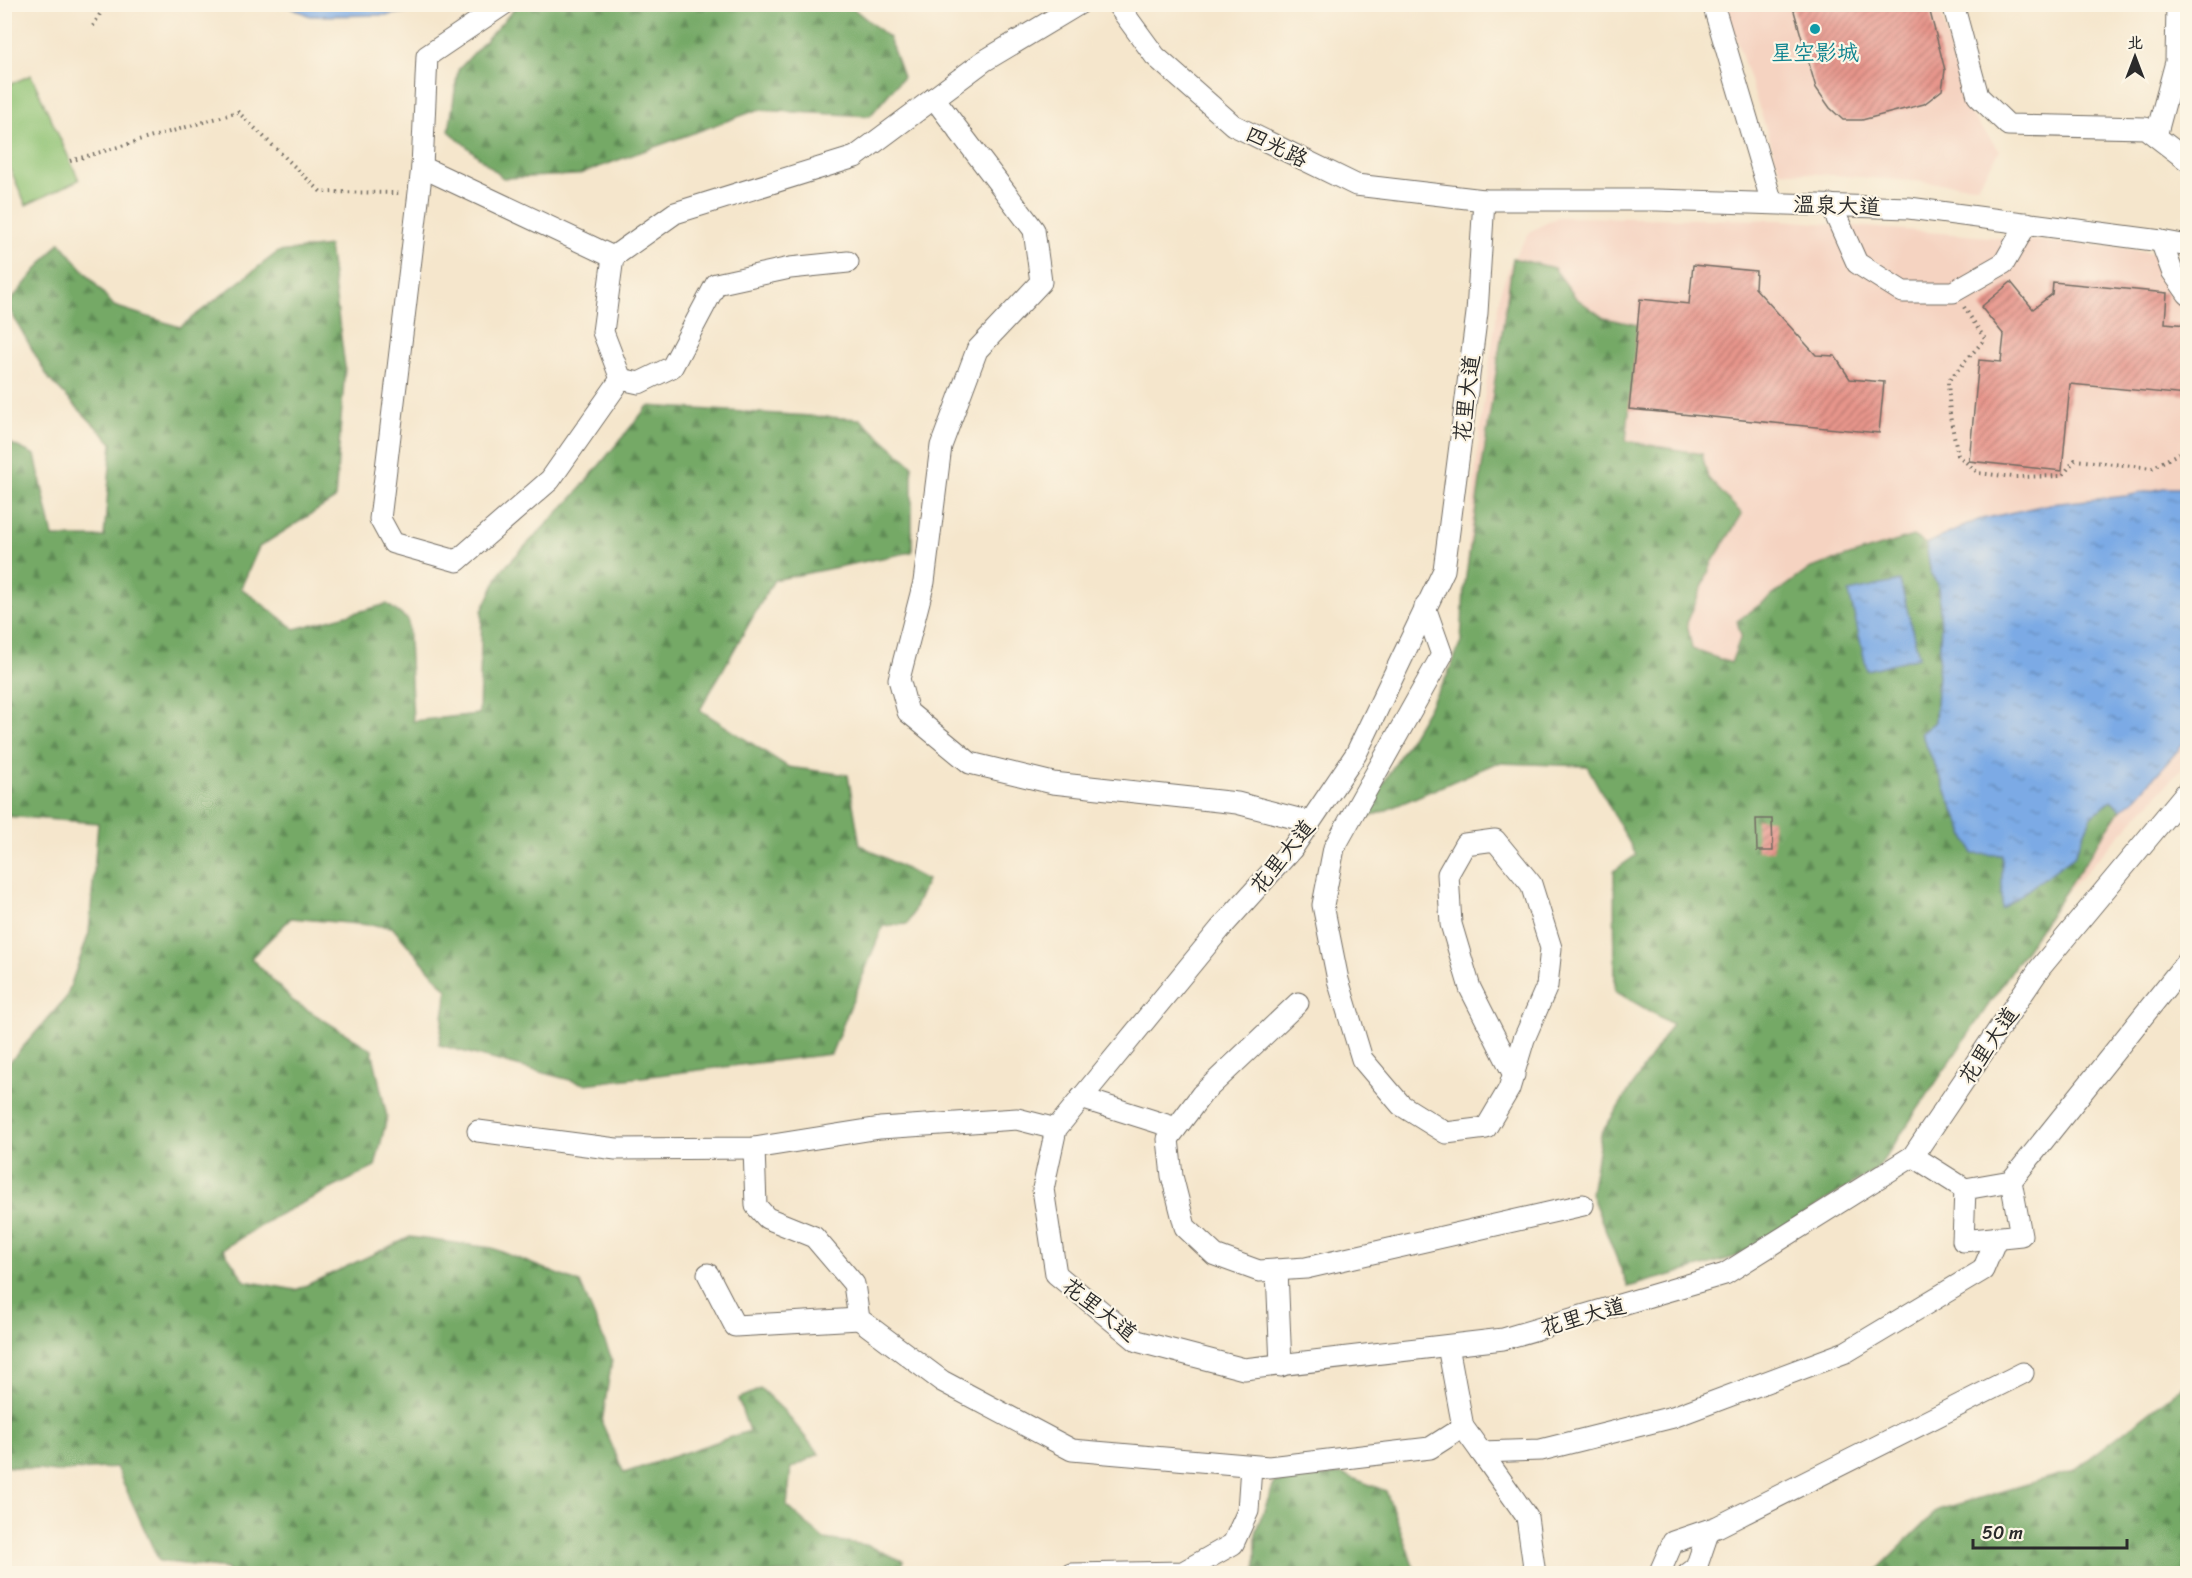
<svg xmlns="http://www.w3.org/2000/svg" width="2192" height="1578" viewBox="0 0 2192 1578" font-family="Sriracha,'LXGW WenKai TC',sans-serif">
<style>
.built{fill:#f5d3c1}
.grass{fill:#90c374;stroke:#5e7750;stroke-width:1.5}
.forest{fill:url(#forest-firs);stroke:#506a48;stroke-width:1.5}
.water{fill:url(#water-ripples);stroke:#536a88;stroke-width:1.5}
.building{fill:url(#building-hatch)}
.lines{fill:none;stroke-linecap:round;stroke-linejoin:round}
.minor-casing{stroke:#726c63;stroke-width:23}
.path{stroke:#726c63;stroke-width:4;stroke-dasharray:1.5 4.5;stroke-linecap:butt}
.minor{stroke:#fff;stroke-width:21}
.culture-dot{fill:#0f9aa8;stroke:#fcf5e5;stroke-width:2}
.labels{text-anchor:middle;stroke-width:4.5;stroke-linejoin:round;paint-order:stroke}
.culture-label{font-size:22px;fill:#0d838f;stroke:#fcf5e5}
.street-label{font-size:22px;fill:#2b2b2b;stroke:#fcf5e5}
</style>
<defs>
<pattern id="forest-firs" width="22" height="20" patternUnits="userSpaceOnUse" patternTransform="scale(1.5)"><rect width="22" height="20" fill="#74a966"/><path d="M5 1l3.5 6h-7zM16 11l3.5 6h-7z" fill="#5f8a54"/></pattern>
<pattern id="water-ripples" width="26" height="14" patternUnits="userSpaceOnUse" patternTransform="scale(1.5)"><rect width="26" height="14" fill="#7baae5"/><path d="M2 4q2-2 4 0t4 0M15 11q2-2 4 0t4 0" fill="none" stroke="#658bba"/></pattern>
<pattern id="building-hatch" width="6" height="6" patternUnits="userSpaceOnUse" patternTransform="scale(1.5)"><rect width="6" height="6" fill="#e7958b"/><path d="M-1 1l2-2M0 6l6-6M5 7l2-2" fill="none" stroke="#bb7a72"/></pattern>
</defs>
<rect width="100%" height="100%" fill="#fcf5e5"/>
<filter id="ink" filterUnits="userSpaceOnUse"><feTurbulence type="fractalNoise" baseFrequency=".0167" numOctaves="2"/><feDisplacementMap in="SourceGraphic" scale="12" xChannelSelector="R" yChannelSelector="G"/><feConvolveMatrix kernelMatrix="1 2 1 2 8 2 1 2 1" color-interpolation-filters="sRGB"/></filter>
<filter id="wash" filterUnits="userSpaceOnUse"><feTurbulence type="fractalNoise" baseFrequency=".008" numOctaves="4" result="noise"/><feDisplacementMap in="SourceGraphic" scale="24" xChannelSelector="R" yChannelSelector="G"/><feGaussianBlur stdDeviation="1.35" result="paint"/><feColorMatrix in="noise" values="0 0 0 0 0 0 0 0 0 0 0 0 0 0 0 0 0 1.4 0 .05"/><feComposite in="paint" operator="in"/></filter>
<g filter="url(#wash)">
<rect width="100%" height="100%" fill="#f5e6cc"/>
<!-- built -->
<g class="built">
<polygon points="1725,5 1939,5 1966,109 2000,151 1977,186 1780,171"/>
<polygon points="1558,217 1781,220 2126,248 2187,260 2187,763 2063,896 1878,1168 1628,1287 1591,1194 1601,1134 1672,1024 1615,991 1614,871 1636,855 1587,765 1447,676 1461,642 1464,589 1481,420 1500,292 1513,258 1531,231"/>
</g>
<!-- grass -->
<polygon class="grass" points="31,75 79,180 26,205 5,157 4,87"/>
<!-- forest -->
<g class="forest">
<polygon points="519,4 849,5 889,38 903,77 870,116 757,110 577,175 503,178 449,131 458,70"/>
<polygon points="60,242 114,306 180,327 278,252 329,246 345,367 335,499 259,547 241,588 295,629 387,604 408,620 413,721 479,714 482,611 501,571 574,496 648,406 860,419 912,465 912,552 774,580 700,710 788,767 848,775 860,845 927,880 908,924 883,926 831,1054 585,1084 439,1045 447,990 392,927 291,918 251,958 293,1001 372,1050 387,1117 375,1167 276,1216 223,1249 245,1281 296,1290 410,1237 492,1248 580,1283 612,1359 602,1423 624,1473 749,1431 738,1399 761,1389 784,1411 819,1454 791,1468 787,1506 824,1539 866,1545 903,1561 901,1573 228,1573 227,1569 159,1561 116,1467 56,1472 5,1466 5,1074 7,1065 66,998 89,933 98,823 5,816 4,569 8,561 4,542 5,441 35,455 53,537 104,537 112,443 49,379 7,305"/>
<polygon points="1513,258 1554,268 1576,298 1604,318 1638,325 1626,441 1702,454 1708,478 1742,514 1713,561 1687,623 1692,649 1731,663 1741,636 1737,621 1811,568 1913,536 1926,544 1931,574 1938,585 1941,626 1935,722 1921,733 1973,854 2074,856 2092,816 2111,800 2121,809 1878,1168 1735,1257 1628,1287 1591,1194 1601,1134 1672,1024 1615,991 1614,871 1636,855 1587,766 1496,763 1361,821 1447,676 1461,642 1464,589"/>
<polygon points="2187,1383 2187,1573 1877,1573 1877,1570 1938,1510 2073,1471"/>
<polygon points="1342,1474 1386,1491 1416,1573 1256,1573 1256,1530 1275,1482"/>
</g>
<!-- water -->
<g class="water">
<polygon points="289,5 289,4 432,5 424,9 388,15 310,16 289,7"/>
<polygon points="2164,488 2187,488 2187,740 2134,800 2121,809 2111,800 2092,816 2074,856 2002,909 2002,855 1973,854 1921,733 1935,722 1941,626 1938,585 1931,574 1926,544 1978,520 2050,504 2126,496"/>
<polygon points="1900,581 1919,657 1867,670 1849,592"/>
</g>
<g id="blocks">
<!-- building -->
<g class="building">
<polygon points="1792,4 1928,4 1945,70 1942,90 1924,104 1862,120 1843,120 1830,108 1816,88"/>
<polygon points="1693,265 1756,271 1755,288 1816,355 1835,356 1850,379 1884,382 1879,433 1629,409 1640,299 1689,304"/>
<polygon points="2011,282 2033,309 2052,294 2053,282 2167,293 2165,323 2187,325 2187,395 2070,384 2062,471 1969,461 1979,360 2001,362 2004,335 1981,307"/>
<polygon points="1756,819 1772,819 1773,851 1757,851"/>
</g>
</g>
</g>
<g filter="url(#ink)">
<use href="#blocks" fill-opacity="0" stroke="#726c63" stroke-width="1.5"/>
<g class="lines">
<!-- minor casing -->
<g class="minor-casing">
<g id="minor">
<polyline points="504,4 427,56 422,167 380,519 393,543 457,561 550,480 621,379"/>
<polyline points="1117,4 1155,56 1233,125 1356,185 1484,200 1657,200 1909,208 2161,241 2188,246"/>
<polyline points="1713,4 1772,203"/>
<polyline points="1953,4 1978,96 2008,125 2145,128 2188,161"/>
<polyline points="934,98 1034,230 1041,282 977,350 941,446 924,582 899,679 908,712 970,763 1053,783 1237,803 1310,822"/>
<polyline points="2156,136 2176,62 2177,4"/>
<polyline points="422,167 613,257 675,213 855,157 984,61 1079,4"/>
<polyline points="1484,200 1477,313 1444,570 1356,754 1292,849 1220,929 1056,1129 1043,1189 1056,1274 1137,1341 1244,1369 1503,1339 1725,1274 1913,1156 2040,968 2188,790"/>
<polyline points="1831,205 1857,263 1903,292 1953,292 2004,263 2027,223"/>
<polyline points="2161,241 2172,271 2188,294"/>
<polyline points="613,257 603,332 621,379 639,383 672,367 716,284 790,268 848,262"/>
<polyline points="1425,607 1442,655 1334,848 1323,905 1338,980 1362,1059 1401,1105 1446,1133 1486,1128 1509,1089 1524,1039 1547,986 1551,948 1531,884 1495,840 1465,844 1448,874 1451,924 1470,988 1514,1075"/>
<polyline points="1298,1003 1202,1094 1168,1139 1172,1176 1185,1227 1215,1255 1259,1271 1306,1268 1583,1205"/>
<polyline points="1081,1098 1176,1128"/>
<polyline points="478,1131 616,1149 754,1148 880,1128 1017,1119 1056,1129"/>
<polyline points="754,1148 756,1206 767,1218 814,1237 854,1284 859,1319 942,1381 1072,1450 1269,1467 1430,1448 1463,1427"/>
<polyline points="1913,1156 1965,1189"/>
<polyline points="2011,1181 2021,1235 1963,1241 1965,1189 2011,1181 2188,960"/>
<polyline points="1277,1270 1281,1366"/>
<polyline points="708,1274 735,1326 859,1319"/>
<polyline points="1448,1346 1463,1427 1481,1452 1541,1450 1673,1417 1846,1352 1983,1270 1997,1237"/>
<polyline points="1481,1452 1527,1517 1535,1574"/>
<polyline points="1071,1574 1183,1572 1233,1544 1248,1511 1251,1466"/>
<polyline points="1659,1574 1673,1542 1717,1527 2023,1373"/>
<polyline points="1688,1574 1696,1568 1709,1530"/>
</g>
</g>
<!-- path -->
<g class="path">
<polyline points="93,26 106,4"/>
<polyline points="70,161 238,112 321,192 399,193"/>
<polyline points="1964,307 1985,339 1948,381 1950,416 1958,455 1978,473 2013,477 2062,476 2075,460 2152,468 2181,452"/>
</g>
<!-- minor -->
<use href="#minor" class="minor"/>
</g>
</g>
<!-- markers -->
<circle class="culture-dot" cx="1815" cy="29" r="6"/>
<g class="labels">
<!-- culture labels -->
<g class="culture-label">
<text x="1815" y="60">星空影城</text>
</g>
<!-- street labels -->
<g class="street-label">
<text transform="translate(1277 146) rotate(26)" y="8">四光路</text>
<text transform="translate(1837 205) rotate(2)" y="8">温泉大道</text>
<text transform="translate(1466 398) rotate(-83)" y="8">花里大道</text>
<text transform="translate(1282 856) rotate(-51)" y="8">花里大道</text>
<text transform="translate(1988 1045) rotate(-56)" y="8">花里大道</text>
<text transform="translate(1100 1309) rotate(38)" y="8">花里大道</text>
<text transform="translate(1583 1316) rotate(-16)" y="8">花里大道</text>
</g>
</g>
<!-- margin -->
<rect width="2192" height="1578" fill="none" stroke="#fcf5e5" stroke-width="24"/>
<!-- north arrow -->
<g transform="translate(2135 57)" stroke="#fcf5e5" stroke-width="4.5" paint-order="stroke">
<path d="M0-4.5L10 22L0 15L-10 22Z" fill="#2b2b2b"/>
<text y="-9" font-size="16" font-weight="bold" text-anchor="middle" fill="#2b2b2b">北</text>
</g>
<!-- scale -->
<path d="M1973 1539v9h154v-9" fill="none" stroke="#2b2b2b" stroke-width="3"/>
<text x="1982" y="1539" font-size="18" fill="#2b2b2b" stroke="#fcf5e5" stroke-width="4.5" paint-order="stroke">50 m</text>
</svg>
